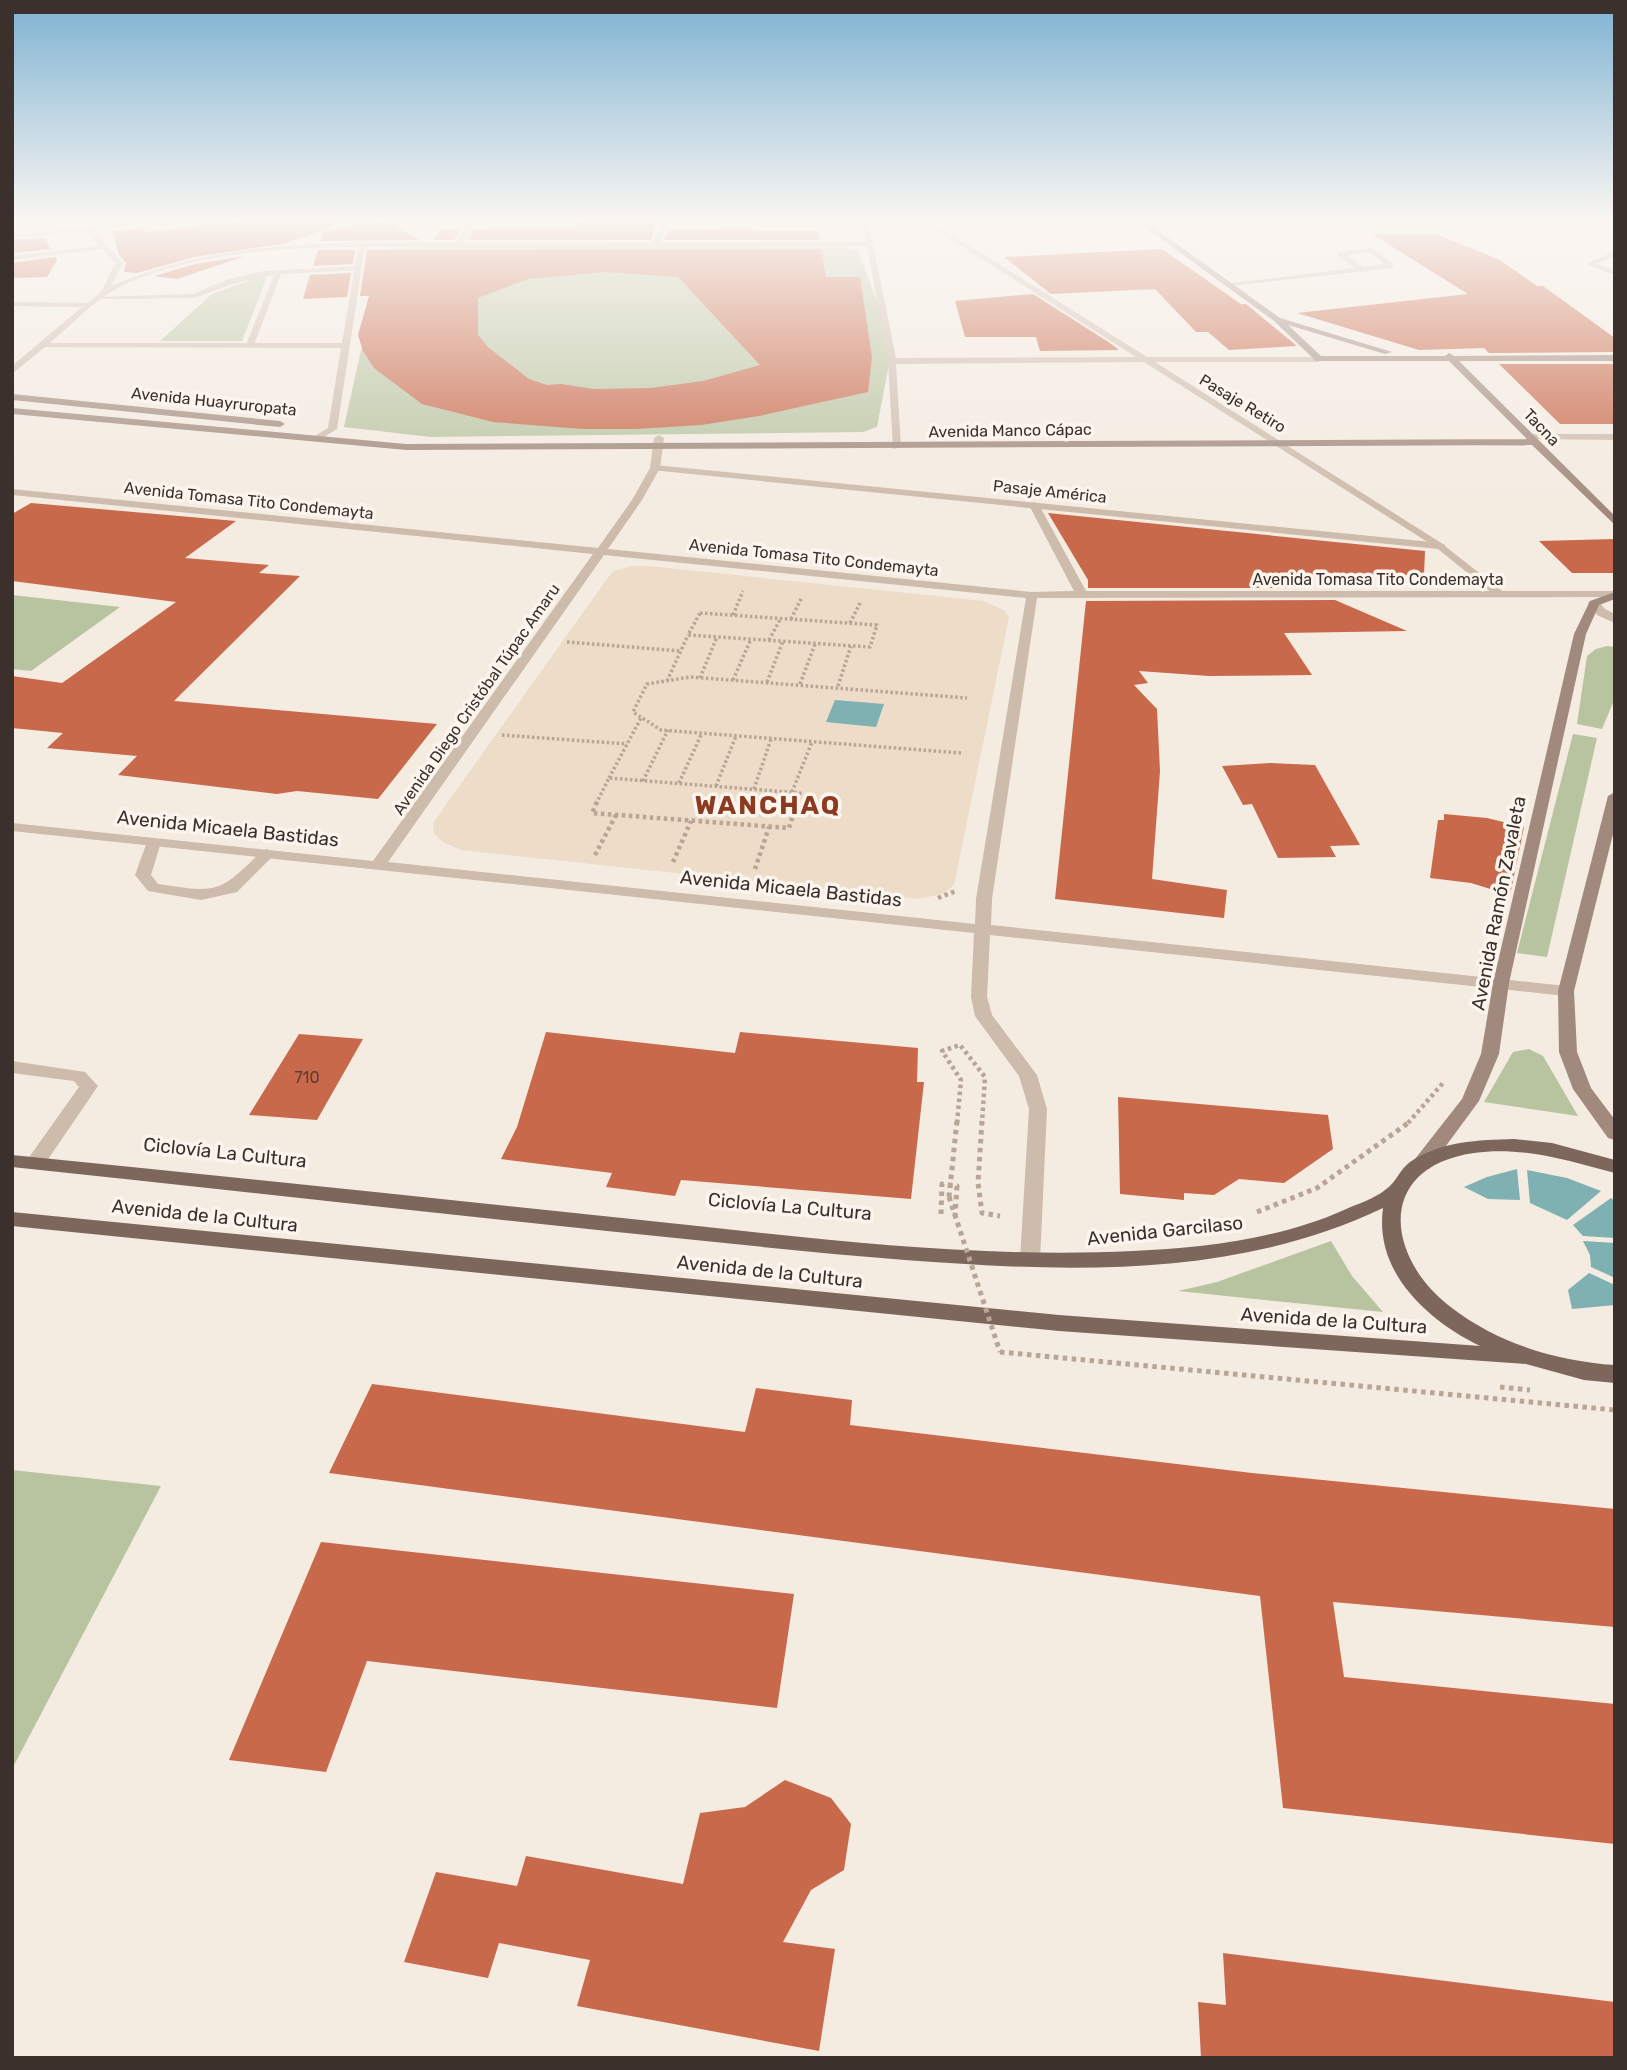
<svg xmlns="http://www.w3.org/2000/svg" width="1627" height="2070" viewBox="0 0 1627 2070" font-family="Rubik,sans-serif">
<style>
.green{fill:#b8c4a0}
.plaza{fill:#ecdcc8}
.water{fill:#7fb0b2}
.building{fill:#c8694b;fill-rule:evenodd}
.lines{fill:none;stroke-linecap:round;stroke-linejoin:round}
.path-far2{stroke:#b9a596;stroke-width:3.5;stroke-dasharray:2.5 2.5;stroke-linecap:butt}
.path-far1{stroke:#b9a596;stroke-width:4.5;stroke-dasharray:3.5 3.5;stroke-linecap:butt}
.path{stroke:#b9a596;stroke-width:5;stroke-dasharray:4.5 4.5;stroke-linecap:butt}
.lane{fill:#cdbbac;fill-rule:evenodd}
.street{fill:#cdbbac;fill-rule:evenodd}
.secondary{fill:#a18a7d;fill-rule:evenodd}
.primary{fill:#7d675c;fill-rule:evenodd}
.path-bridge{stroke:#b9a596;stroke-width:5;stroke-dasharray:4.5 4.5;stroke-linecap:butt}
.labels{text-anchor:middle;stroke-width:7;stroke-linejoin:round;paint-order:stroke}
.far-street-label{font-size:16px;fill:#3b302b;stroke:#fbf5ee}
.number-label{font-size:16px;fill:#5e3e33}
.street-label{font-size:19px;fill:#3b302b;stroke:#fbf5ee}
.district-label{font-size:26px;font-weight:bold;letter-spacing:2px;fill:#8c3b22;stroke:#fbf5ee}
</style>
<rect width="100%" height="100%" fill="#f4ebe1"/>
<!-- green -->
<g class="green">
<polygon points="530,246 842,247 858,250 883,318 890,359 877,427 863,432 431,437 344,427 383,251 393,248"/>
<polygon points="268,274 242,341 160,341 212,294"/>
<polygon points="12,595 120,607 31,671 12,669"/>
<polygon points="1607,646 1615,647 1615,698 1602,729 1577,724 1587,656 1596,649"/>
<polygon points="1573,734 1597,738 1547,957 1517,953"/>
<polygon points="1529,1049 1543,1056 1578,1116 1484,1102 1513,1052"/>
<polygon points="1331,1241 1352,1276 1383,1312 1178,1291 1217,1282"/>
<polygon points="12,1470 161,1486 12,1769"/>
</g>
<!-- plaza -->
<polygon class="plaza" points="631,566 648,566 984,601 1004,610 1009,617 954,885 943,894 917,899 461,850 443,842 434,834 433,823 612,572"/>
<!-- water -->
<g class="water">
<polygon points="835,700 884,704 876,727 826,722"/>
<polygon points="1517,1169 1520,1200 1488,1199 1464,1187 1487,1177"/>
<polygon points="1527,1170 1567,1178 1601,1191 1567,1220 1530,1203"/>
<polygon points="1611,1198 1615,1201 1615,1238 1583,1236 1573,1225"/>
<polygon points="1583,1241 1615,1243 1615,1278 1591,1267 1590,1255"/>
<polygon points="1589,1273 1615,1285 1615,1305 1572,1309 1568,1290"/>
</g>
<!-- building -->
<g class="building">
<polygon points="264,219 331,219 333,227 282,244 194,257 137,273 124,272 126,263 119,255 112,231 142,228 146,232"/>
<polygon points="657,219 651,240 468,240 474,229 576,227 576,222"/>
<polygon points="387,221 420,240 320,241 323,231"/>
<polygon points="753,228 753,231 818,231 819,240 664,240 668,230"/>
<polygon points="461,229 454,240 434,240 439,230"/>
<polygon points="1372,234 1436,234 1500,260 1537,286 1543,286 1615,338 1615,352 1489,353 1484,348 1419,350 1297,313 1468,294"/>
<polygon points="45,238 51,249 12,253 12,240"/>
<path d="M821,249L826,277H860L872,357L868,392L759,416L701,425L636,429H583L493,422L422,404L374,368L363,351L358,335L369,296H360L367,250ZM605,272L678,277L760,365L703,381L651,388L594,389L561,384L547,385L529,379L488,347L478,335V298L528,279Z"/>
<polygon points="1162,249 1241,304 1246,304 1297,346 1229,350 1208,332 1196,332 1155,289 1051,294 1004,257"/>
<polygon points="318,250 355,250 353,264 313,266"/>
<polygon points="245,256 177,279 154,276 196,264"/>
<polygon points="56,257 57,260 47,277 12,278 12,263"/>
<polygon points="351,273 347,297 303,299 310,275"/>
<polygon points="1033,294 1110,343 1119,350 1040,351 1036,337 965,337 955,301"/>
<polygon points="1499,364 1615,364 1615,424 1560,424"/>
<polygon points="31,503 236,521 185,558 269,565 259,573 300,576 174,701 437,724 378,799 297,791 277,794 118,775 137,756 47,748 63,733 12,728 12,676 62,683 176,602 12,581 12,514"/>
<polygon points="1048,513 1425,551 1424,575 1284,578 1308,588 1088,588 1088,580"/>
<polygon points="1615,539 1615,573 1572,573 1539,541"/>
<polygon points="1335,600 1407,631 1284,633 1312,675 1209,676 1139,671 1148,683 1134,685 1157,709 1160,771 1152,879 1227,890 1224,918 1055,899 1086,601"/>
<polygon points="1270,763 1315,765 1360,845 1330,846 1336,857 1278,858 1252,804 1243,805 1222,766"/>
<polygon points="1444,814 1487,818 1524,827 1510,895 1471,883 1430,878 1438,820 1444,820"/>
<polygon points="546,1032 735,1053 740,1032 918,1048 917,1082 924,1082 911,1199 681,1180 675,1196 606,1187 612,1173 501,1159 517,1127"/>
<polygon points="299,1034 363,1039 317,1120 249,1115"/>
<polygon points="1118,1097 1328,1115 1333,1149 1284,1183 1239,1179 1214,1195 1184,1193 1184,1200 1120,1194"/>
<polygon points="372,1384 745,1432 756,1388 852,1400 850,1425 1252,1473 1615,1509 1615,1627 1333,1602 1344,1677 1615,1704 1615,1844 1283,1808 1260,1596 329,1473"/>
<polygon points="321,1542 794,1594 777,1708 367,1661 326,1772 229,1760"/>
<polygon points="785,1780 831,1798 851,1824 844,1870 811,1890 783,1942 835,1949 819,2051 577,2006 590,1960 499,1943 488,1978 404,1962 436,1872 517,1886 526,1856 683,1884 700,1813 745,1807"/>
<polygon points="1223,1953 1615,2002 1615,2058 1201,2058 1198,2002 1226,2005"/>
</g>
<g class="lines">
<!-- path-far2 -->
<g class="path-far2">
<polygon points="700,613 877,625 870,647 688,635"/>
<polyline points="733,615 743,591"/>
<polyline points="791,619 802,597"/>
<polyline points="850,623 860,603"/>
<polyline points="769,640 781,618"/>
<polyline points="567,642 681,651"/>
<polyline points="700,678 717,637"/>
<polyline points="733,680 751,639"/>
<polyline points="667,681 688,635"/>
<polyline points="767,682 783,641"/>
<polyline points="800,684 815,644"/>
<polyline points="838,686 851,646"/>
<polyline points="502,735 627,744"/>
<polyline points="961,753 661,730 633,712 647,684 690,677 967,698"/>
<polyline points="609,778 641,718"/>
<polyline points="643,781 668,730"/>
<polyline points="679,783 702,733"/>
<polyline points="716,786 736,736"/>
<polyline points="754,789 771,739"/>
<polyline points="792,792 812,742"/>
<polyline points="596,804 609,778 800,793 797,804"/>
</g>
<!-- path-far1 -->
<g class="path-far1">
<polyline points="597,802 592,813 789,828 797,802"/>
<polyline points="595,855 616,815"/>
<polyline points="673,862 691,821"/>
<polyline points="755,869 769,827"/>
<polyline points="938,898 956,891"/>
<polyline points="957,1123 961,1080 942,1051 960,1045 985,1077 982,1123"/>
<polyline points="1408,1123 1443,1083"/>
</g>
<!-- path -->
<g class="path">
<polyline points="982,1121 978,1183 982,1213 1000,1216"/>
<polyline points="949,1197 957,1121"/>
<polyline points="1257,1212 1317,1188 1411,1121"/>
<polyline points="941,1214 942,1184 957,1186 955,1216"/>
<polyline points="1000,1352 1615,1410"/>
<polyline points="1500,1387 1530,1390"/>
</g>
<!-- lane -->
<g class="lane">
<path d="M1372,248L1393,264V268L1228,286L1224,284L1355,268L1338,256V252ZM1370,252L1384,264L1364,267L1347,255Z"/>
<polygon points="1615,251 1615,256 1596,264 1615,270 1615,275 1586,264"/>
<polygon points="359,266 362,270 281,274 254,345 250,347 246,345 274,275 232,284 194,298 99,299 95,297 193,294 226,280 263,271"/>
<polygon points="655,465 1441,543 1506,594 1496,596 1438,549 651,470 651,466"/>
<path d="M154,838L161,842L151,875L158,884C219,893 218,894 262,851L267,849L275,854L237,892L201,900L148,891L135,875L147,842Z"/>
<polygon points="12,1061 85,1072 98,1086 42,1168 28,1168 25,1163 79,1087 74,1081 12,1073"/>
</g>
<!-- street -->
<g class="street">
<path d="M164,219H192L93,230L123,263L111,286C221,239 338,242 456,243L470,219H477L463,243H653L663,219H669L660,243L866,242L862,219H868L896,358L1136,357L919,219H927L1147,357H1322L1319,362H1155L1446,546L1437,548L1144,362L896,364L901,447L893,449L888,361L867,246L365,247L337,429L316,442L311,439L313,437L328,428L341,348L45,347L12,374V366L82,307L12,306V302L88,303L102,291L115,263L103,249L12,260V256L99,246L86,231L15,238L13,235ZM358,247L342,343H50C69,327 87,307 108,294C171,254 285,247 358,247Z"/>
<polygon points="1379,219 1556,219 1553,221"/>
<polygon points="1531,434 1615,434 1615,440 1528,439 1528,435"/>
<path d="M659,435L664,438L660,468L642,500L608,549L1032,592L1074,591L1029,505L1034,502L1039,505L1086,591H1615V597L1037,598L992,899L991,925L1566,986L1574,991L1566,996L990,935L987,997L992,1015L1037,1075L1047,1109L1040,1260L1037,1265H1023L1020,1260L1029,1109L1019,1076L975,1016L971,997L974,933L12,831V823L373,861L593,554L12,495V489L598,548L632,500L650,468L654,438ZM604,555L1026,598L976,899L975,924L388,862Z"/>
<polygon points="1590,601 1598,601 1605,609 1615,614 1615,623 1597,615 1588,603"/>
</g>
<!-- secondary -->
<g class="secondary">
<polygon points="1134,219 1142,219 1280,318 1392,352 1385,354 1288,325 1321,356 1445,356 1449,353 1454,356 1615,355 1615,361 1459,361 1615,516 1615,525 1532,445 406,450 12,414 12,408 406,444 1527,439 1449,361 1316,361 1274,321"/>
<polygon points="12,394 280,421 285,424 280,427 12,400"/>
<polygon points="1615,592 1615,599 1599,605 1586,634 1509,983 1499,1054 1479,1101 1429,1169 1415,1169 1412,1164 1415,1159 1462,1099 1481,1054 1493,983 1574,634 1590,601"/>
<polygon points="1615,792 1615,826 1574,991 1577,1052 1591,1088 1615,1120 1615,1140 1608,1138 1573,1089 1559,1052 1558,991 1608,796"/>
</g>
<!-- primary -->
<path class="primary" d="M1514,1139L1552,1143L1615,1160V1173C1569,1161 1523,1146 1474,1153C1375,1167 1385,1258 1452,1308C1499,1344 1557,1361 1615,1365V1383L1584,1380L1526,1364L1059,1331L12,1226V1212L1059,1315L1480,1346C1427,1320 1374,1272 1383,1208C1235,1279 1065,1272 905,1260C805,1252 706,1241 607,1231C409,1210 211,1188 12,1167V1155C222,1176 431,1198 641,1220C804,1237 969,1259 1133,1251C1203,1248 1279,1239 1344,1210C1357,1204 1374,1199 1385,1190C1396,1183 1400,1169 1410,1162C1441,1141 1478,1140 1514,1139Z"/>
<!-- path-bridge -->
<polyline class="path-bridge" points="949,1197 1000,1352"/>
</g>
<!-- sky -->
<linearGradient id="sky" x2="0" y2="1"><stop stop-color="#7eb2d2"/><stop offset="0.43" stop-color="#faf6f2"/><stop offset="1" stop-color="#faf6f2" stop-opacity="0"/></linearGradient>
<rect width="1627" height="509" fill="url(#sky)"/>
<g class="labels">
<!-- far-street labels -->
<g class="far-street-label">
<text transform="translate(214 401) rotate(6)" y="6">Avenida Huayruropata</text>
<text transform="translate(1243 403) rotate(31)" y="6">Pasaje Retiro</text>
<text transform="translate(1542 427) rotate(46)" y="6">Tacna</text>
<text transform="translate(1010 430) rotate(-1)" y="6">Avenida Manco Cápac</text>
<text transform="translate(1050 491) rotate(6)" y="6">Pasaje América</text>
<text transform="translate(249 500) rotate(6)" y="6">Avenida Tomasa Tito Condemayta</text>
<text transform="translate(814 557) rotate(6)" y="6">Avenida Tomasa Tito Condemayta</text>
<text x="1378" y="585">Avenida Tomasa Tito Condemayta</text>
<text transform="translate(476 699) rotate(-55)" y="6">Avenida Diego Cristóbal Túpac Amaru</text>
</g>
<!-- number labels -->
<g class="number-label">
<text x="307" y="1083">710</text>
</g>
<!-- street labels -->
<g class="street-label">
<text transform="translate(228 828) rotate(6)" y="7">Avenida Micaela Bastidas</text>
<text transform="translate(791 888) rotate(6)" y="7">Avenida Micaela Bastidas</text>
<text transform="translate(1498 903) rotate(-79)" y="7">Avenida Ramón Zavaleta</text>
<text transform="translate(225 1152) rotate(6)" y="7">Ciclovía La Cultura</text>
<text transform="translate(790 1206) rotate(5)" y="7">Ciclovía La Cultura</text>
<text transform="translate(205 1215) rotate(6)" y="7">Avenida de la Cultura</text>
<text transform="translate(1165 1230) rotate(-6)" y="7">Avenida Garcilaso</text>
<text transform="translate(770 1271) rotate(6)" y="7">Avenida de la Cultura</text>
<text transform="translate(1334 1320) rotate(4)" y="7">Avenida de la Cultura</text>
</g>
<!-- district labels -->
<g class="district-label">
<text x="768" y="814">WANCHAQ</text>
</g>
</g>
<!-- border -->
<rect width="1627" height="2070" fill="none" stroke="#3b302b" stroke-width="28"/>
</svg>
